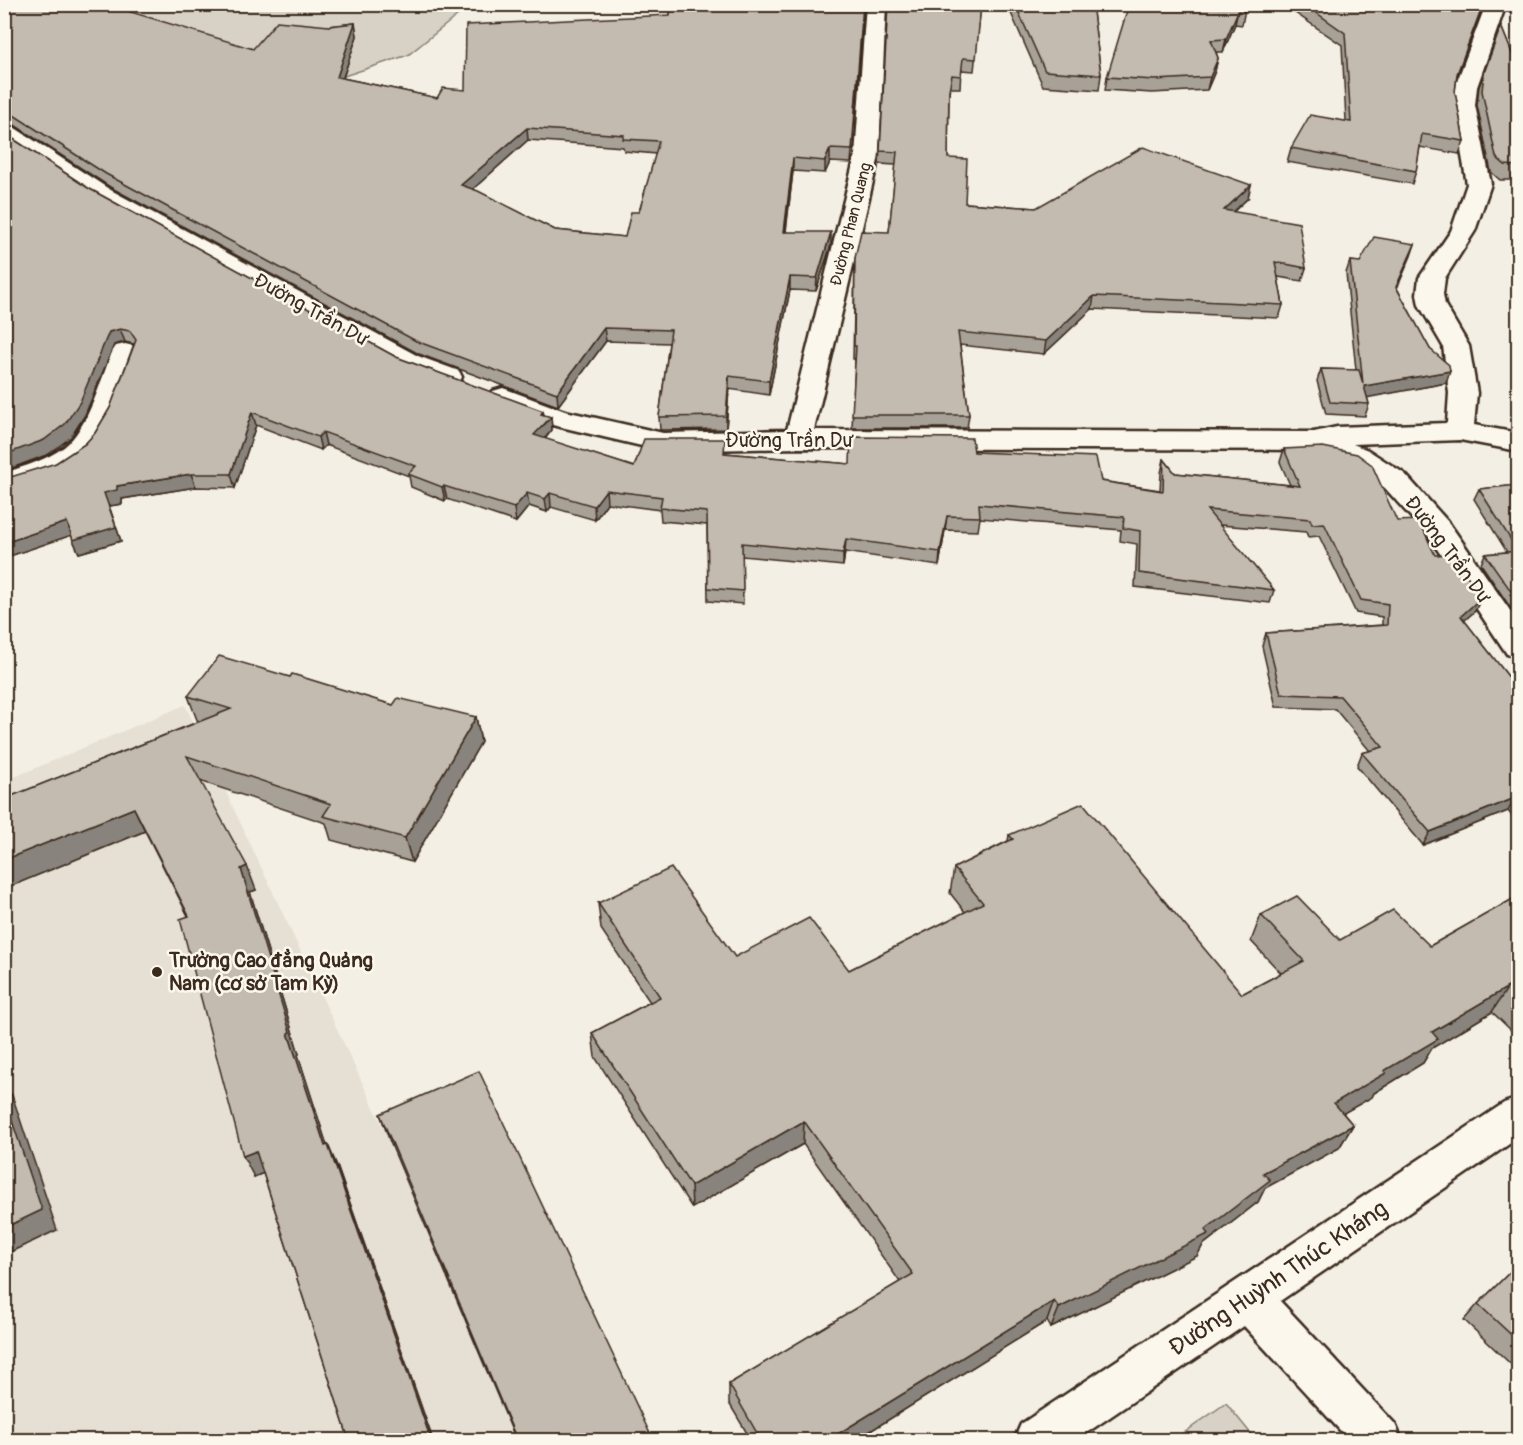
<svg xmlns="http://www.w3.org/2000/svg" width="1523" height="1445" viewBox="0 0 1523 1445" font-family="Pangolin,sans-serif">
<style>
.built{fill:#e5dfd4}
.green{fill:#d8d1c6;stroke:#8a7e72;stroke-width:1.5}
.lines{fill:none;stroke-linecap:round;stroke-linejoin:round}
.street-casing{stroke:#3b2a1e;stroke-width:5}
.secondary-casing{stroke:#3b2a1e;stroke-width:5}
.street{fill:#fbf7ec;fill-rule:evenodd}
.secondary{fill:#fbf7ec;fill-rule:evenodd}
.wall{fill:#a8a197;stroke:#3b2a1e;stroke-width:1.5;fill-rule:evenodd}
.shaded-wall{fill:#88837b;stroke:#3b2a1e;stroke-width:1.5}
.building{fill:#c3bbb0;stroke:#3b2a1e;stroke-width:1.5;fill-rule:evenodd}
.poi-dot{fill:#3b2a1e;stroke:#fbf7ec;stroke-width:2}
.labels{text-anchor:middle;stroke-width:5;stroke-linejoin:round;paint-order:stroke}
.far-street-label{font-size:16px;fill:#3b2a1e;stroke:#fbf7ec}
.street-label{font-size:20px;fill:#3b2a1e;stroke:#fbf7ec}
.poi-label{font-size:20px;font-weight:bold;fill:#3b2a1e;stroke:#fbf7ec;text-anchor:start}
.near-street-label{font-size:24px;fill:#3b2a1e;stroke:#fbf7ec}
</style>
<rect width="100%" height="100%" fill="#f3efe4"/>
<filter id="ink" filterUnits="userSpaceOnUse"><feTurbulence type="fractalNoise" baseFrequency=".0167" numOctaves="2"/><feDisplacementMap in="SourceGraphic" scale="12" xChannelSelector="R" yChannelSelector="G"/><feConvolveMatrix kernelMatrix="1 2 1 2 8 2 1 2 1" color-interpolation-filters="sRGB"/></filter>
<g filter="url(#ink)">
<!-- built -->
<polygon class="built" points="185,705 390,1142 516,1440 5,1440 5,781"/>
<!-- green -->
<g class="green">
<polygon points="457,4 458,15 408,55 332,80 56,5"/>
<polygon points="1226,1403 1256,1440 1174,1440"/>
</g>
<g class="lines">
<!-- street casing -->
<g class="street-casing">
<g id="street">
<polygon points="866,4 886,4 879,156 814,430 1314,432 1337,427 1447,423 1449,393 1443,346 1419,305 1417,294 1419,278 1451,231 1467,184 1453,105 1455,87 1486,4 1506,4 1477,87 1475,105 1491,184 1475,231 1445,278 1443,294 1445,305 1469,346 1477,393 1474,425 1518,433 1518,451 1460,440 1353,444 1368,450 1405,474 1449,523 1518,622 1518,657 1507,654 1429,537 1385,488 1348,462 1312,450 798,448 663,451 548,424 493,403 489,397 493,391 503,388 565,411 663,433 787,430 855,156"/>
<polygon points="4,124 12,126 109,189 418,356 459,371 462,377 459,383 449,385 439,383 400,368 93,199 4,141"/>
<path d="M125,344L134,346L138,352C125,386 116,430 89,456C69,476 31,486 4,493V473C25,466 47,460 64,447C88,429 101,379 112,352L116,346Z"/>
</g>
</g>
<!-- secondary casing -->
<g class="secondary-casing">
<polygon id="secondary" points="1518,1098 1518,1138 1280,1301 1395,1424 1402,1440 1349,1440 1244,1326 1076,1440 1014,1440 1021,1424 1504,1103"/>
</g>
<!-- street -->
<use href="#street" class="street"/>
<!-- secondary -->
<use href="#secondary" class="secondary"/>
</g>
<!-- wall -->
<g class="wall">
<path d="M4,4L95,10L253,49L329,26L355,23L357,36L343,78L437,98L465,90L670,15L671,5L669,4H864L851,163L830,162L825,173L793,171L786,232L831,245L816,291L790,290L769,395L729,389L726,429L660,430L659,417L669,343L606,341L558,406L419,354L110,187L13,124L4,123ZM528,140L623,147L624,151L656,154L639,212L625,237L555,230L473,189Z"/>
<polygon points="888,4 981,4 974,71 961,70 960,88 950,88 949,95 948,158 965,203 1036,208 1248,198 1233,212 1306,268 1302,281 1278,277 1283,305 1279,318 1092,309 1044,354 960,345 969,415 967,428 852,428 855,359 853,359 855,258 889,232 896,165 879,164"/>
<polygon points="1007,4 1092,4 1101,75 1099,90 1043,86"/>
<polygon points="1246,4 1242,25 1235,24 1223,52 1216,52 1218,58 1215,71 1207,90 1152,93 1105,90 1107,77"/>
<polygon points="1282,4 1483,4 1457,76 1455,92 1464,141 1459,154 1420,147 1416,171 1412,184 1287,162 1291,148 1346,121 1342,45"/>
<polygon points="1501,26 1518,68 1518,180 1500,180 1491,172 1477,105 1479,87"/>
<polygon points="4,133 88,188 396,357 543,411 544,415 551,417 552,430 545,439 634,467 725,453 850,464 974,452 1101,481 1160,490 1161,473 1164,459 1175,473 1290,485 1280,462 1284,449 1397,521 1435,555 1475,611 1464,620 1518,689 1518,823 1508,811 1423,845 1357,766 1362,753 1370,751 1335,709 1276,707 1262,646 1266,633 1382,625 1382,617 1356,613 1319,536 1308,537 1306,532 1219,525 1274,590 1270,603 1135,587 1137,544 1120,541 1121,530 980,518 978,531 945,530 939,566 845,552 843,566 742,556 743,604 708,601 707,525 661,521 660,510 607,503 595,520 551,507 547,512 529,506 516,522 447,499 445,501 411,487 409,476 326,445 321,450 256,425 235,488 196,487 122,499 122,504 109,506 121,541 79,553 71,535 4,558 56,463 85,444 95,433 110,408 134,344 125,342 114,345 85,415 71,437 49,454 4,471"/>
<polygon points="1415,244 1397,288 1430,349 1450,371 1446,383 1367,397 1369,404 1365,416 1326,414 1317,381 1321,369 1356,370 1346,273 1350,261 1360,262"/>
<polygon points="1518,485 1518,619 1481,564 1485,554 1507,552 1474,499 1479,489"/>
<polygon points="290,677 393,705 476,717 481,742 412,862 331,840 326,823 200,781 256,890 250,892 299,1054 298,1055 327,1146 328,1145 337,1166 433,1440 349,1440 263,1173 254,1177 188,916 145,831 4,889 4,799 200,721 197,720 188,696"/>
<polygon points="1009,835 1242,994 1281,973 1251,941 1261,915 1340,940 1430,946 1518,896 1518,1030 1514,1033 1492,1012 1432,1048 1423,1063 1374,1093 1372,1097 1343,1113 1353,1125 1339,1148 1265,1188 1258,1202 1203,1245 1197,1256 1051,1328 1047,1321 856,1440 751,1440 729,1403 729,1384 900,1282 803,1144 692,1208 595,1057 592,1033 650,1002 601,929 598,903 735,957 849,970 965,912 950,893 954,868 1008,841"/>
<polygon points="380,1114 653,1440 516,1440 390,1142"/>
<polygon points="1518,1264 1518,1371 1464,1320 1478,1304"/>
</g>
<!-- shaded-wall -->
<g class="shaded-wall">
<polygon points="1238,11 1235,24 1223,52 1226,39"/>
<polygon points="355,23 357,36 339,89 337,77"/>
<polygon points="1218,58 1215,71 1207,90 1210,77"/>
<polygon points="527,128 528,140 463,198 461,185"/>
<polygon points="830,149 830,162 825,173 825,161"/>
<polygon points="793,158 793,171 784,245 784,232"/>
<polygon points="1251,185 1248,198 1221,223 1224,210"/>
<polygon points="831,232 831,245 816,291 817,278"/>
<polygon points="1415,244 1411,256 1392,300 1396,287"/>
<polygon points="790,277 790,290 769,395 769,381"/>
<polygon points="1094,296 1092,309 1044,354 1046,341"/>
<polygon points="604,328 606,341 558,406 557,393"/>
<polygon points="120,329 125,342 114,345 85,415 71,437 49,454 4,471 4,455 109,332"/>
<polygon points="1450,371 1446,383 1360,399 1364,386"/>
<polygon points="729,376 729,389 726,429 726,416"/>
<polygon points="543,411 545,424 551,417 552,430 536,448 534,435 541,414"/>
<polygon points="252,412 256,425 235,488 231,474"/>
<polygon points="323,432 326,445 321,450 318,437"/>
<polygon points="191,474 196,487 122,499 122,504 109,506 121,541 79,553 73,540 104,493 117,486"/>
<polygon points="444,486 447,499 445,501 442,487"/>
<polygon points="606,490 607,503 595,520 594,506"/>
<polygon points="527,493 529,506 516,522 514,508"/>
<polygon points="550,493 551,507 547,512 545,499"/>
<polygon points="947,516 945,530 939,566 940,552"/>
<polygon points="67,522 72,535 4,558 4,543"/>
<polygon points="846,539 845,552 843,566 843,553"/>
<polygon points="1482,597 1475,611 1455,629 1461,616"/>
<polygon points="476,717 481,742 412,862 405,838"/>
<polygon points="1515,798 1508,811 1423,845 1430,832"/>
<polygon points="134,808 145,831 4,889 4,860"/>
<polygon points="247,866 256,890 250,892 299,1054 298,1055 334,1167 325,1146 288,1033 241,869"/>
<polygon points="1508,987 1492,1012 1432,1048 1423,1063 1374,1093 1372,1097 1321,1126 1334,1103 1384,1071 1432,1032"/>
<polygon points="4,1084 12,1095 57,1230 4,1255"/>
<polygon points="804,1121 803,1144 692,1208 691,1186"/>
<polygon points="1353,1125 1339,1148 1265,1188 1258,1202 1203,1245 1197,1256 1051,1328 1059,1308 1205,1230 1263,1173"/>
<polygon points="328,1145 337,1166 433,1440 431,1440"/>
<polygon points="256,1151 266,1172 254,1177 243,1156"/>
<polygon points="1054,1301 1047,1321 856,1440 828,1440"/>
</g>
<!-- building -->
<g class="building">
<path d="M4,4H86L95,10L108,5L253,49L277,21L329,26L355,23L337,77L437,98L443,88L465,90L466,25L670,15L671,4H863L852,150L830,149L825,161L793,158L784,232H831L817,278L790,277L769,381L729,376L726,416L659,417L671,330L604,328L557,393L416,341L106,174L9,112L4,111ZM527,128L624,135L623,139L659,141L639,212H631L625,237L555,230L478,191L461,185Z"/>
<polygon points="888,4 981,4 976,59 963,58 961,76 952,75 949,90 948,158 967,159 965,203 1036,208 1143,147 1251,185 1224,210 1299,223 1306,268 1275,262 1283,305 1094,296 1046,341 958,332 969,415 852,415 856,346 854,346 855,258 861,231 889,232 897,152 880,151"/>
<polygon points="1015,4 1092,4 1101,75 1045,71"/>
<polygon points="1129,4 1246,4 1244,12 1238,11 1226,39 1211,40 1218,58 1210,77 1155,80 1107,77"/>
<polygon points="1304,4 1483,4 1457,74 1455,92 1464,141 1422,134 1416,171 1291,148 1310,115 1351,122 1345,33"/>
<polygon points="1501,26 1518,68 1518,166 1505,165 1496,157 1482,91 1484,73"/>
<polygon points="4,133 88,188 396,357 543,411 541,414 551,417 534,435 634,467 644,439 725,439 724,453 850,464 851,437 972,438 974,452 1096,457 1101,481 1163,491 1164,459 1175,473 1300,486 1284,449 1323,447 1357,454 1372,465 1397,521 1419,520 1435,555 1452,554 1482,597 1461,616 1518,689 1518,802 1515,798 1430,832 1362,753 1383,747 1340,696 1281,694 1266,633 1387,625 1388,604 1361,600 1324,523 1312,524 1310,519 1207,510 1274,590 1139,573 1140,531 1123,528 1124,517 979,504 980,517 947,516 940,552 846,539 843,553 742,543 743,591 708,588 707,512 660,508 662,497 606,490 594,506 550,493 545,499 527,493 514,508 444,486 442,487 408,474 416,466 323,432 318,437 252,412 231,474 191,474 117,486 117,490 104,493 116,527 73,540 67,522 4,543 4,479 56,463 85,444 95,433 110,408 136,340 130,331 120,329 109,332 80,402 65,424 44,440 4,455"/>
<polygon points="1374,237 1415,244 1396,287 1430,349 1449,365 1450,371 1364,386 1369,404 1330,402 1321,369 1359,370 1363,384 1350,261 1360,262"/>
<polygon points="1518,485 1518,601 1485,554 1518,551 1479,489"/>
<polygon points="219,656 290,677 292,674 393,705 398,698 476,717 405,838 323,816 331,804 187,756 247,866 241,869 290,1032 288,1033 325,1146 328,1145 431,1440 349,1440 256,1151 243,1156 180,919 189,916 134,808 4,860 4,799 231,709 188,696"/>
<polygon points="1083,803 1242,994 1304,961 1261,915 1297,896 1340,940 1393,910 1430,946 1518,896 1518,997 1508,987 1432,1032 1438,1039 1384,1071 1386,1073 1334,1103 1353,1125 1263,1173 1270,1180 1205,1230 1208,1234 1059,1308 1054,1301 828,1440 761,1440 729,1384 913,1274 804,1121 691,1186 592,1033 660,997 598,903 671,868 735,957 809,918 849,970 983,903 954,868 1013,839 1009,835"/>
<polygon points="479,1071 653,1440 517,1440 380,1114"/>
<polygon points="4,1097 42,1210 4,1228"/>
<polygon points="1518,1264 1518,1341 1478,1304"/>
</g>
</g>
<!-- markers -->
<circle class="poi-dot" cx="157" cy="972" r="6"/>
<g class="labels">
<!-- far-street labels -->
<g class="far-street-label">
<text transform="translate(850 224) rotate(-76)" y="6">Đường Phan Quang</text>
</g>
<!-- street labels -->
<g class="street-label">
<text transform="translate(311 309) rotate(29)" y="7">Đường Trần Dư</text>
<text x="789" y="447">Đường Trần Dư</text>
<text transform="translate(1448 549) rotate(53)" y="7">Đường Trần Dư</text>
</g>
<!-- poi labels -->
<g class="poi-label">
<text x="169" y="967">Trường Cao đẳng Quảng<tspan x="169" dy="23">Nam (cơ sở Tam Kỳ)</tspan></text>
</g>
<!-- near-street labels -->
<g class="near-street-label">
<text transform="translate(1278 1278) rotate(-34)" y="8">Đường Huỳnh Thúc Kháng</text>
</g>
</g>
<!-- margin -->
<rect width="1523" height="1445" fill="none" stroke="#fbf7ec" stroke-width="24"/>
<rect x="12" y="12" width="1499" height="1421" fill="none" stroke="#3b2a1e" stroke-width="2" filter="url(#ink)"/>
</svg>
